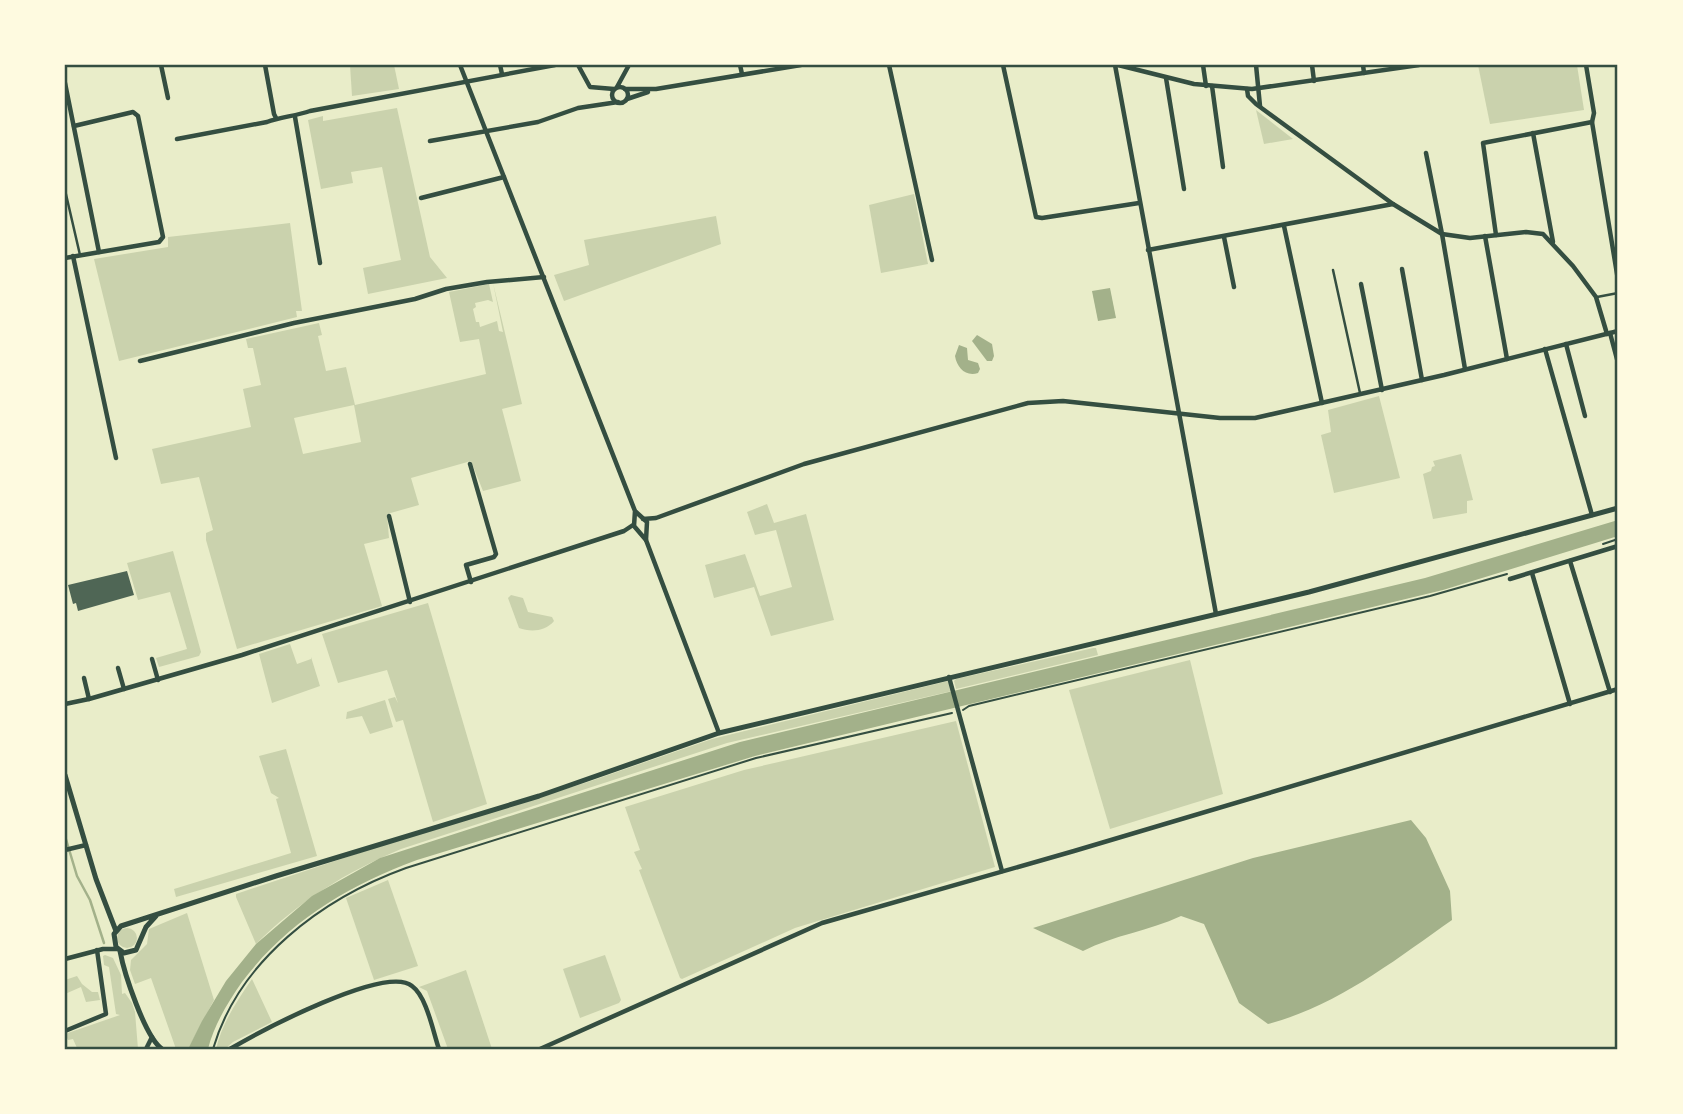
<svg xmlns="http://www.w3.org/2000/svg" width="1683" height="1114" viewBox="0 0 1683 1114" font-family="'Playfair Display',serif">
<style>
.green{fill:#cad2ad;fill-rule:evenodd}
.water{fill:#a3b18a}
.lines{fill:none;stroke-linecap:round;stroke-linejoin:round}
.stream{stroke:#a3b18a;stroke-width:2.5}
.building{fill:#4f6655}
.path{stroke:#344e41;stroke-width:2}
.service{stroke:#344e41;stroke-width:2.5}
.minor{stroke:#344e41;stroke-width:4.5}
.tertiary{stroke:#344e41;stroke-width:5}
.neatline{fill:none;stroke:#344e41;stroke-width:2.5}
</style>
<rect width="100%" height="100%" fill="#e9edc9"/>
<!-- green -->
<g class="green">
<polygon points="350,65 394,65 399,89 352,96"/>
<polygon points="1478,65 1577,65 1584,110 1490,124"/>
<polygon points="397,108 430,257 447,278 368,294 363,268 401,260 382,167 351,172 353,183 321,189 308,120 323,116 323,121"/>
<polygon points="1256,110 1293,139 1264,144"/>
<polygon points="914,194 928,264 881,273 869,205"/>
<polygon points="716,216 721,244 564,301 554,275 589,265 584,240"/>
<polygon points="290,223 302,311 296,311 297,317 119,361 94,259 168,247 168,237"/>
<path d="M493,283L522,404L502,409L521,481L483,491L471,461L411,478L419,505L387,514L389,538L364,544L382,606L237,649L206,540V533L213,530L199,477L161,484L152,449L251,427L243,389L261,385L253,348H248L246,339L319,323L322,335L318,336L326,371L346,367L355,405L486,374L479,339L460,342L449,292L489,284L493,302L488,300L475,303L476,307L473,309L476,322H479L480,327L497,321L499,331L503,332ZM354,405L361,442L303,454L294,418Z"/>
<polygon points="1379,396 1400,478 1334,493 1321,435 1331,432 1328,410"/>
<polygon points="1461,454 1473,500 1467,501 1467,513 1433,519 1423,474 1431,471 1432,467 1435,466 1433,461"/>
<polygon points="767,504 774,523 806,514 834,620 771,636 754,587 714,598 705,565 745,554 760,596 792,587 776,530 755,535 747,512"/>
<polygon points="173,551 201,652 199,656 159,667 156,658 187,649 170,592 138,600 127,563"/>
<path d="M511,595L523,598L528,612L552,617L554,621C545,632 530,632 519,628L508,598Z"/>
<polygon points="428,603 487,804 433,822 403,720 396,722 388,699 395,697 398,703 387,670 338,683 322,634"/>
<polygon points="290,644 297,664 311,659 311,657 320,686 272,703 259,654"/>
<polygon points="1093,648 1096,648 1098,655 956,689 954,681 956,679"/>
<polygon points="1190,660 1223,794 1110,829 1069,690"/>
<path d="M948,681L952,691L727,743L401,849C346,872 298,902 256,944L236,897V894L377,847L588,782L712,739Z"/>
<polygon points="385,700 393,727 370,734 362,716 346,719 347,712"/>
<polygon points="956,721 995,867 795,928 682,979 680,978 639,870 642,869 634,852 640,850 625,807 744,770"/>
<polygon points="286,749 317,856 176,897 174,889 291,853 276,799 279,798 271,793 259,756"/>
<polygon points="388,880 418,966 374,980 346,898"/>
<polygon points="187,913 214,1000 188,1049 176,1049 151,978 135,984 130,970 131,960 147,944 149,929"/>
<circle cx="127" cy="938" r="10"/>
<polygon points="105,955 113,958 121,975 122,994 125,993 132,1003 135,1012 138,1049 80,1049 77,1048 73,1039 68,1040 65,1034 120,1015 116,1014 109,967 104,965 103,956"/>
<polygon points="605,955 621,1000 619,1003 580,1018 563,969"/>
<polygon points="466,970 492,1049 448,1049 427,991 419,987"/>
<polygon points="77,976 82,984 92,992 98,992 100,1000 86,1002 81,987 65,994 65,980"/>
<path d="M252,979L272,1022L233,1042L225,1049H216C222,1023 237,1001 252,979Z"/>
</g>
<!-- water -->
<g class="water">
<polygon points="1110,288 1116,318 1098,321 1092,291"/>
<polygon points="977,335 992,344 994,356 992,361 987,361 972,341"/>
<path d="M959,345L967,348L968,360L978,363L980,369L978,373C966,377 957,368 955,356Z"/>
<path d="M1618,520V536L1443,590L755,756L417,860C347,886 287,922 242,982C228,1002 214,1025 208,1049H188L202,1021L226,981L256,944L312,896L380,858L740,742L1425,578Z"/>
<path d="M1411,820L1426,838L1450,891L1452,920C1395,960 1337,1006 1268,1024L1239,1003L1204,924L1181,916C1149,931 1114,935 1083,951L1033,928L1253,858Z"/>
</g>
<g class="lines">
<!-- stream -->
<polyline class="stream" points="65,836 77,876 90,900 104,943"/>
</g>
<!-- building -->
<polygon class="building" points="127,571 134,595 78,611 76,603 73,604 68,585"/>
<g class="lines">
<!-- path -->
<g class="path">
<polyline points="1603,544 1618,539"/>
<polyline points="963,710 969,706 1430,596 1507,574"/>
<path d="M213,1049C239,960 323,898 406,868L756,758L952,713"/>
</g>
<!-- service -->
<g class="service">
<polyline points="65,190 80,255"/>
<polyline points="1333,270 1360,393"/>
<polyline points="1597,297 1618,293"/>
</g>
<!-- minor -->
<g class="minor">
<polyline points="161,65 168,98"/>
<polyline points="265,65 274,114 276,118"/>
<polyline points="460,65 635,511 634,526 646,540 719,733"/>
<polyline points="500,65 502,74"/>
<polyline points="578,65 590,87 614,89"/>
<polyline points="740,65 742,74"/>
<polyline points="889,65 932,260"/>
<polyline points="1003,65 1036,217 1042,218 1139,203"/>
<polyline points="1115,65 1216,614"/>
<polyline points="1118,65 1194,84 1252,89 1419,65"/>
<polyline points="1203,65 1206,86"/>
<polyline points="1256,65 1260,106"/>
<polyline points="1312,65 1314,81"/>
<polyline points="1363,65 1364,73"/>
<polyline points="1586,65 1594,113 1592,122 1618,280"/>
<polyline points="1166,78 1184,189"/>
<polyline points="65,83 99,252"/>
<polyline points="1212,86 1223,167"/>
<polyline points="617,87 629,65"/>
<circle cx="620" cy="95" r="8"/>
<polyline points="625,89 656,89 801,65"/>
<polyline points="1247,89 1248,96 1256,104 1393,204 1442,234 1470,238 1526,232 1543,234 1573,266 1596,297 1607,334"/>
<polyline points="627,99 648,92"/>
<polyline points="295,117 320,263"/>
<polyline points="1533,133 1553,242"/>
<path d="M177,139L267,122C280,117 296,116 310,111L555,65"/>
<polyline points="430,141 538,122 578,108 618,102"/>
<polyline points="1426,153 1442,234 1465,369"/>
<polyline points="421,198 504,177"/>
<polyline points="1284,226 1322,403"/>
<polyline points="1496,235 1483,143 1592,122"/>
<polyline points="1485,236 1507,359"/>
<polyline points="1224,237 1234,287"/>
<polyline points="1148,250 1393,204"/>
<polyline points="73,256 116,458"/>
<polyline points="65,258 159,242 163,237 138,116 133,112 74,126"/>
<polyline points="1402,269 1422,380"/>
<polyline points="1361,284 1382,390"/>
<polyline points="1610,333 1618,363"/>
<polyline points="1566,344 1585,416"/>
<polyline points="1545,349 1592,515"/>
<polyline points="140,361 294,323 415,299 446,289 487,282 544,277"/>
<polyline points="470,464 496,554 494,557 466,565 471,582"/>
<polyline points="636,512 647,522 646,540"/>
<polyline points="389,516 410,602"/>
<polyline points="643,519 656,518 804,464 1028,403 1063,401 1220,418 1255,418 1444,375 1618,331"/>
<polyline points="1570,561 1610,692"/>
<polyline points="1532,573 1570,704"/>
<polyline points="1510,579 1618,546"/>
<polyline points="152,659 158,680"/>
<polyline points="118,668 124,689"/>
<polyline points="949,677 1002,871"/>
<polyline points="84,678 89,699"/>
<polyline points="65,704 89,699 242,655 624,531 633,525"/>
<polyline points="65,850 86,845"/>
<polyline points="65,959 103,949 117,949"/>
<polyline points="65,1031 106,1014 97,950"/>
<polyline points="146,1049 152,1037"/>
<path d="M230,1049C259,1032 386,964 412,986C427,997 433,1032 439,1049"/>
<polyline points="540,1049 822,923 1074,851 1618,689"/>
</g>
<!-- tertiary -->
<g class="tertiary">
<polyline points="65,775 96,879 116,931"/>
<polyline points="156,916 146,927 136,950 124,953 116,947 114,934 121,926 276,876 539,796 719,733 1309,592 1618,508"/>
<path d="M120,951C124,973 145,1037 162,1049"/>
</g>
</g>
<!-- border -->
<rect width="1683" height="1114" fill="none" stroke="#fefae0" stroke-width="133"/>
<rect x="66" y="66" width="1550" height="982" class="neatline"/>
</svg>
